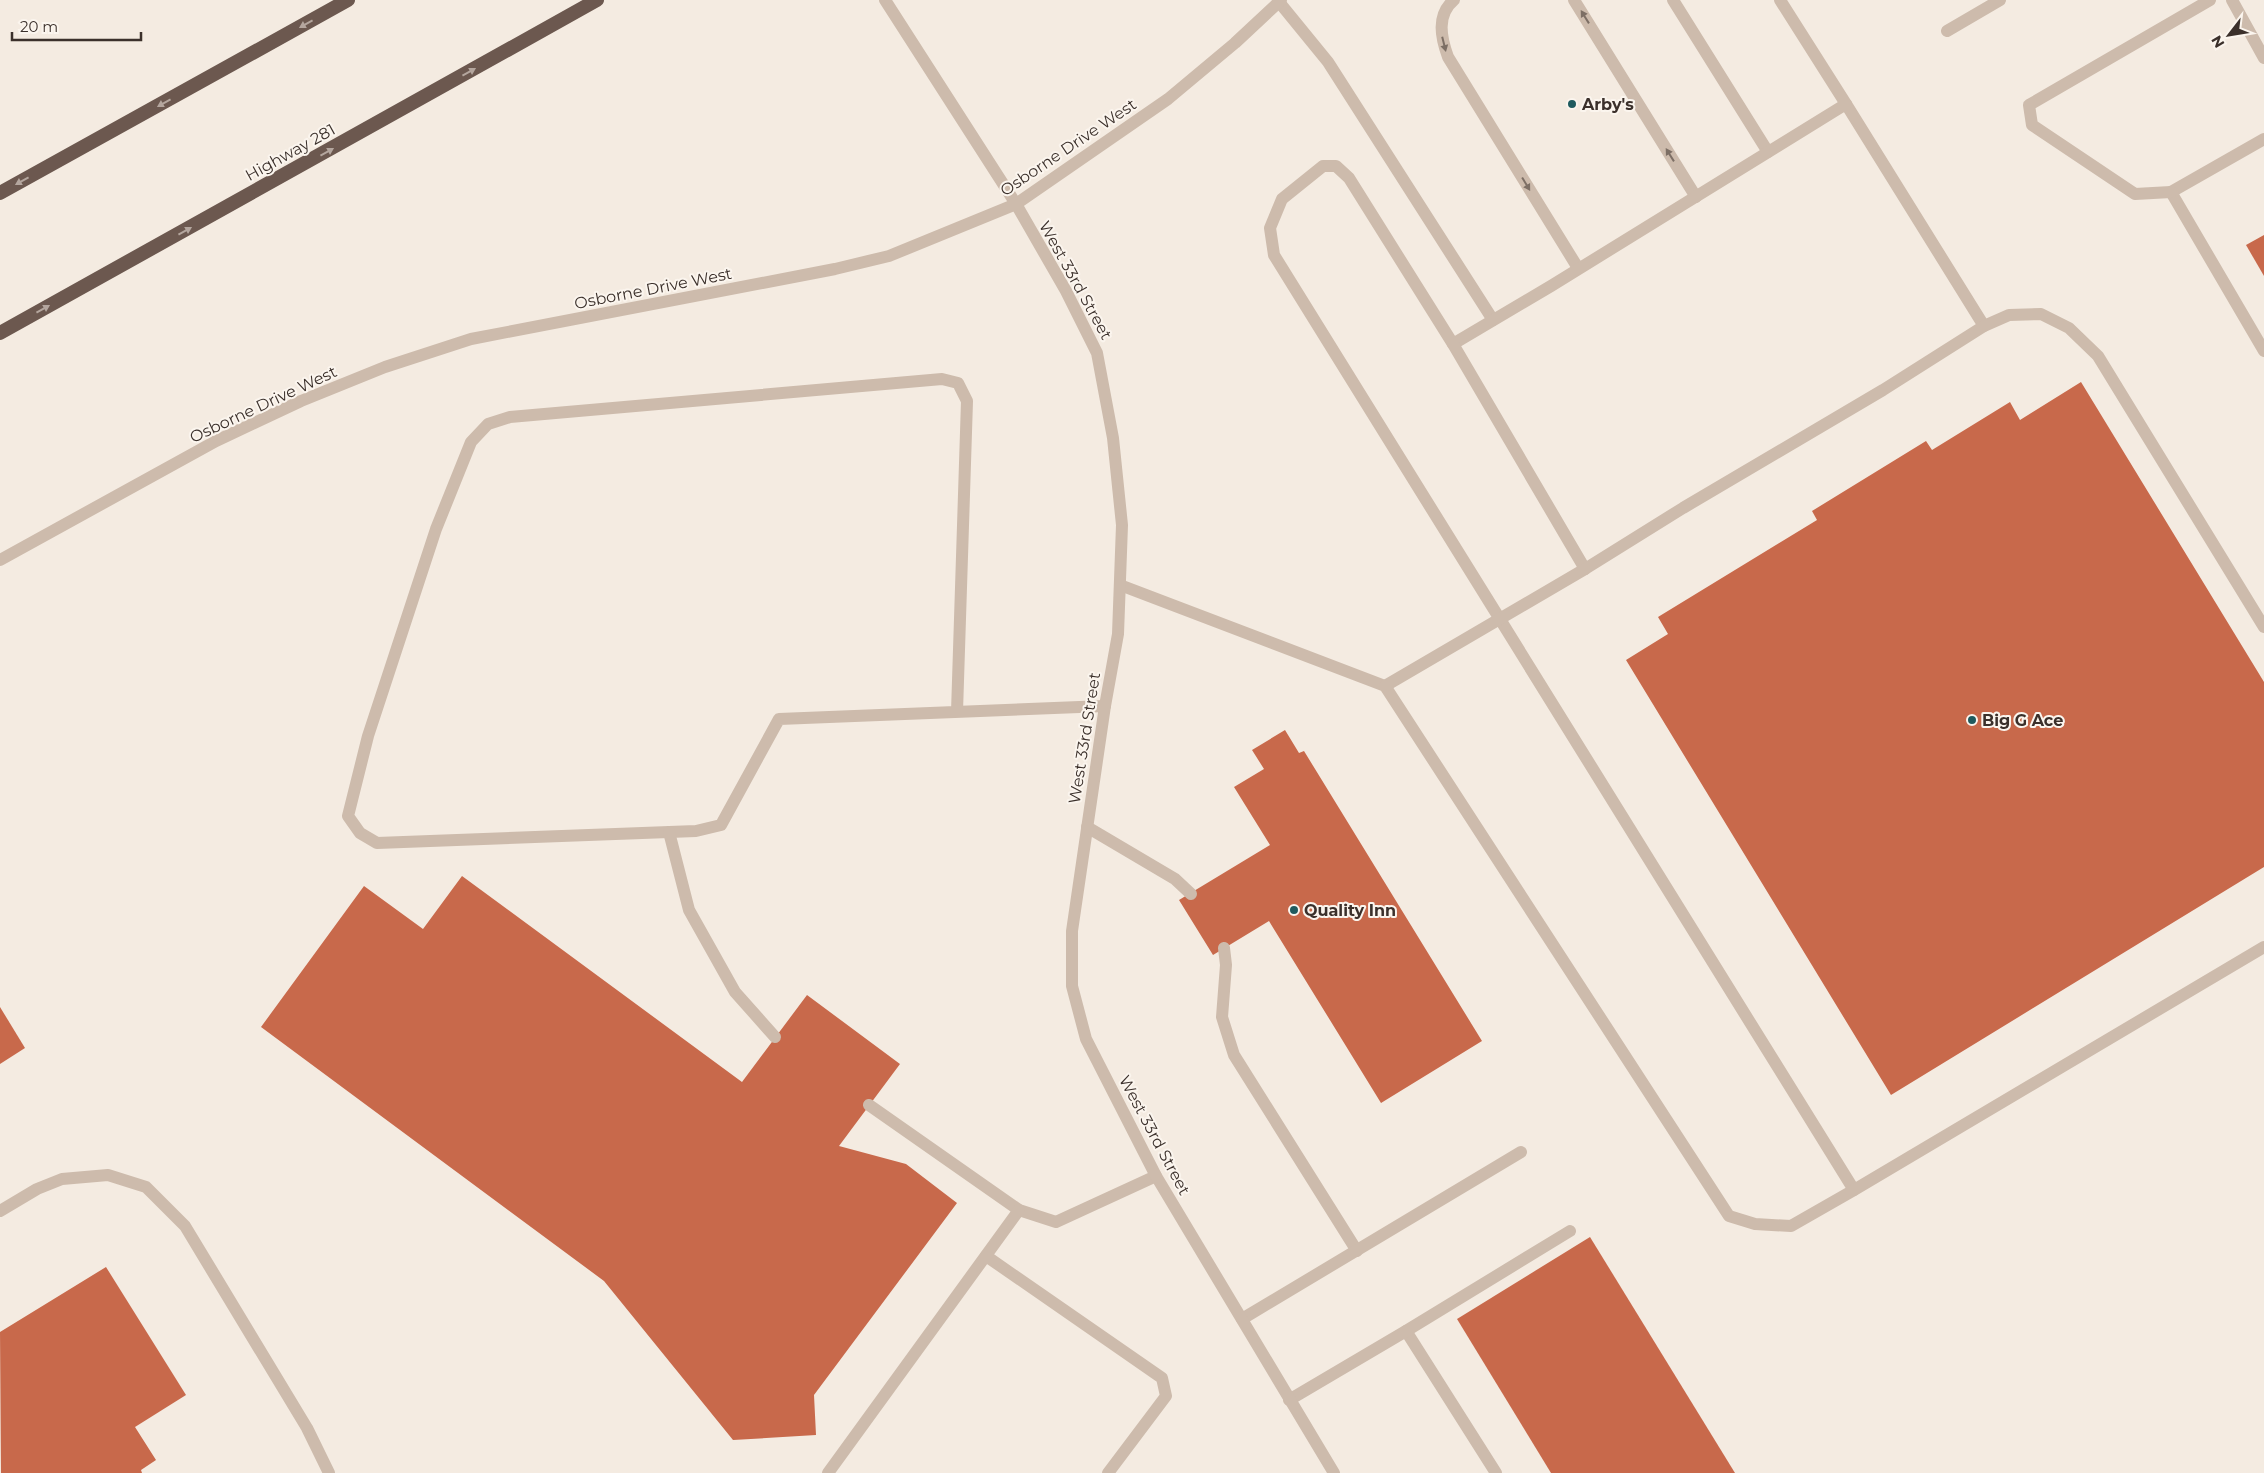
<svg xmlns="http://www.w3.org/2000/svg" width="2264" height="1473" viewBox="0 0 2264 1473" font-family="Montserrat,sans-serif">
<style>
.building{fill:#c8694b}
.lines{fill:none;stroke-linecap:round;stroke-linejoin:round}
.service{stroke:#cdbbac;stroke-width:12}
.minor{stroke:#cdbbac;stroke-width:12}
.trunk{stroke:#6c584f;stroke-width:14}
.oneway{fill:#7d6f65}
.oneway2{fill:#b4a69e}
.poi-dot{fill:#1f5a5e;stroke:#fbf5ee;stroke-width:2}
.labels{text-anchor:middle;stroke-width:4;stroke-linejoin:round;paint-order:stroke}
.poi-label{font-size:16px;font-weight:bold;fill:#3b302b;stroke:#fbf5ee;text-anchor:start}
.street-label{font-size:16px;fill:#3b302b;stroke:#fbf5ee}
</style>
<rect width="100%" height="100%" fill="#f4ebe1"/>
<!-- building -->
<g class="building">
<polygon points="2264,235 2264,276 2246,245"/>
<polygon points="2081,382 2264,682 2264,867 1891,1095 1626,660 1668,634 1658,617 1817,520 1812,511 1926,441 1932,450 2010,402 2020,420"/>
<polygon points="1285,730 1299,753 1304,751 1482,1041 1381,1103 1269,921 1213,955 1179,900 1270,845 1234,787 1264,769 1252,750"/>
<polygon points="462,876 742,1082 807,995 900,1064 839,1146 906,1164 957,1203 814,1395 816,1435 733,1440 604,1281 261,1027 364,886 423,929"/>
<polygon points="0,1007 25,1048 0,1064"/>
<polygon points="1590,1237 1735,1473 1551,1473 1457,1319"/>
<polygon points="106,1267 186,1395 135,1427 156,1460 141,1470 142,1473 1,1473 0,1332"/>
</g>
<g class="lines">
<!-- service -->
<g class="service">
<path d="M1454,0C1436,15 1441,38 1448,57L1578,268"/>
<polyline points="1574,0 1696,197"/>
<polyline points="1673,0 1768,152"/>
<polyline points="2232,0 2264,58"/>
<polyline points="1279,2 1328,62 1493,320"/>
<polyline points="1947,31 2000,0"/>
<polyline points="1846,104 1984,326"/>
<polyline points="2264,139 2171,192 2264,351"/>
<polyline points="2171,192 2135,194 2032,125 2029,105 2210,0"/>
<polyline points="1453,344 1551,286 1846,104 1780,0"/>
<polyline points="1585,569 1453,344 1349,178 1336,166 1323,166 1282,199 1270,228 1274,255 1854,1190"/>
<polyline points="1120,585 1385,686 1729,1216 1755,1224 1791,1226 1854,1190 2264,947"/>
<polyline points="1385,686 1585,569 1683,508 1883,390 1984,326 2009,315 2041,314 2069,328 2098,356 2264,627"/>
<polyline points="957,712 967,401 958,383 942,379 510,417 488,424 471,442 436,529 368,736 348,816 360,833 377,843 696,831 721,825 779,719 1105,706"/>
<polyline points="1087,827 1175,879 1191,894"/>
<polyline points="669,832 689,910 735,992 775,1037"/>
<polyline points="1224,948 1226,965 1222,1017 1234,1055 1357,1251"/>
<polyline points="869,1105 1019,1210 1056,1222 1156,1176"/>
<polyline points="0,1211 37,1189 62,1179 108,1175 146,1187 185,1226 307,1428 329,1473"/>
<polyline points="986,1256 1162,1378 1166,1396 1108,1473"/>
<polyline points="1242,1319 1521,1152"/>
<polyline points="1406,1331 1496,1473"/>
<polyline points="1289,1400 1406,1331 1570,1231"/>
<polyline points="828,1473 1019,1210"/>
</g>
<!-- minor -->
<g class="minor">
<polyline points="885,0 1016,204 1066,291 1097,353 1113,438 1122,525 1118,634 1105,706 1072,931 1072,986 1086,1039 1156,1176 1334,1473"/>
<polyline points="0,560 216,441 301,401 385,367 471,339 835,269 889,256 1016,204 1168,99 1235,43 1281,0"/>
</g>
<!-- trunk -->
<g class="trunk">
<polyline points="0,193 348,0"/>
<polyline points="0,333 597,0"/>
</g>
</g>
<!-- one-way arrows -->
<defs><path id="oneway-solid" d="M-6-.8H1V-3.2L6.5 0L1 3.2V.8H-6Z" transform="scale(1.25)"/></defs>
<g class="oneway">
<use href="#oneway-solid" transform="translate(1585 17) rotate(-122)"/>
<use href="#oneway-solid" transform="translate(1444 44) rotate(76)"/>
<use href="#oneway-solid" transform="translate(1670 155) rotate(-122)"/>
<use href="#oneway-solid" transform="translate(1526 184) rotate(59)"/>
</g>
<g class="oneway2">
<use href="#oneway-solid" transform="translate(306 24) rotate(151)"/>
<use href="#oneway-solid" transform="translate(469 72) rotate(-29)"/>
<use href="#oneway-solid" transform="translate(164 103) rotate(151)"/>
<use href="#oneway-solid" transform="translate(327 152) rotate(-29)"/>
<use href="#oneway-solid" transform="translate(22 181) rotate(151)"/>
<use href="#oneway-solid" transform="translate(185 231) rotate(-29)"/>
<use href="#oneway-solid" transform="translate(43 309) rotate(-29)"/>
</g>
<!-- markers -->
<g class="poi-dot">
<circle cx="1572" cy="104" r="5"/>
<circle cx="1972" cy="720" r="5"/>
<circle cx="1294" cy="910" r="5"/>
</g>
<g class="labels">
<!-- poi labels -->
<g class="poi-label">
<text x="1582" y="110">Arby's</text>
<text x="1982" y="726">Big G Ace</text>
<text x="1304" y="916">Quality Inn</text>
</g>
<!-- street labels -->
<g class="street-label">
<text transform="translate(1068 147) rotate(-34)" y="6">Osborne Drive West</text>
<text transform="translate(290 152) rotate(-29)" y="6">Highway 281</text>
<text transform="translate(1076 280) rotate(61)" y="6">West 33rd Street</text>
<text transform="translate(653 288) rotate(-11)" y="6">Osborne Drive West</text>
<text transform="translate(263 404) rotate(-25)" y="6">Osborne Drive West</text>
<text transform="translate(1084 738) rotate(-81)" y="6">West 33rd Street</text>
<text transform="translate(1155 1135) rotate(62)" y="6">West 33rd Street</text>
</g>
</g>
<!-- north arrow -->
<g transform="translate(2229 35) rotate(239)" stroke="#fbf5ee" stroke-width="4" paint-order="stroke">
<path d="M0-4L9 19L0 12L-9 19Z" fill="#3b302b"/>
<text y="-8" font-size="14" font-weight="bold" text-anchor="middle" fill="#3b302b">N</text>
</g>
<!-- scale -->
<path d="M12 32v8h129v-8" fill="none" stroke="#3b302b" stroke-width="2.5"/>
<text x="20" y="32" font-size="15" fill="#3b302b" stroke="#fbf5ee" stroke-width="4" paint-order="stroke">20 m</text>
</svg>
